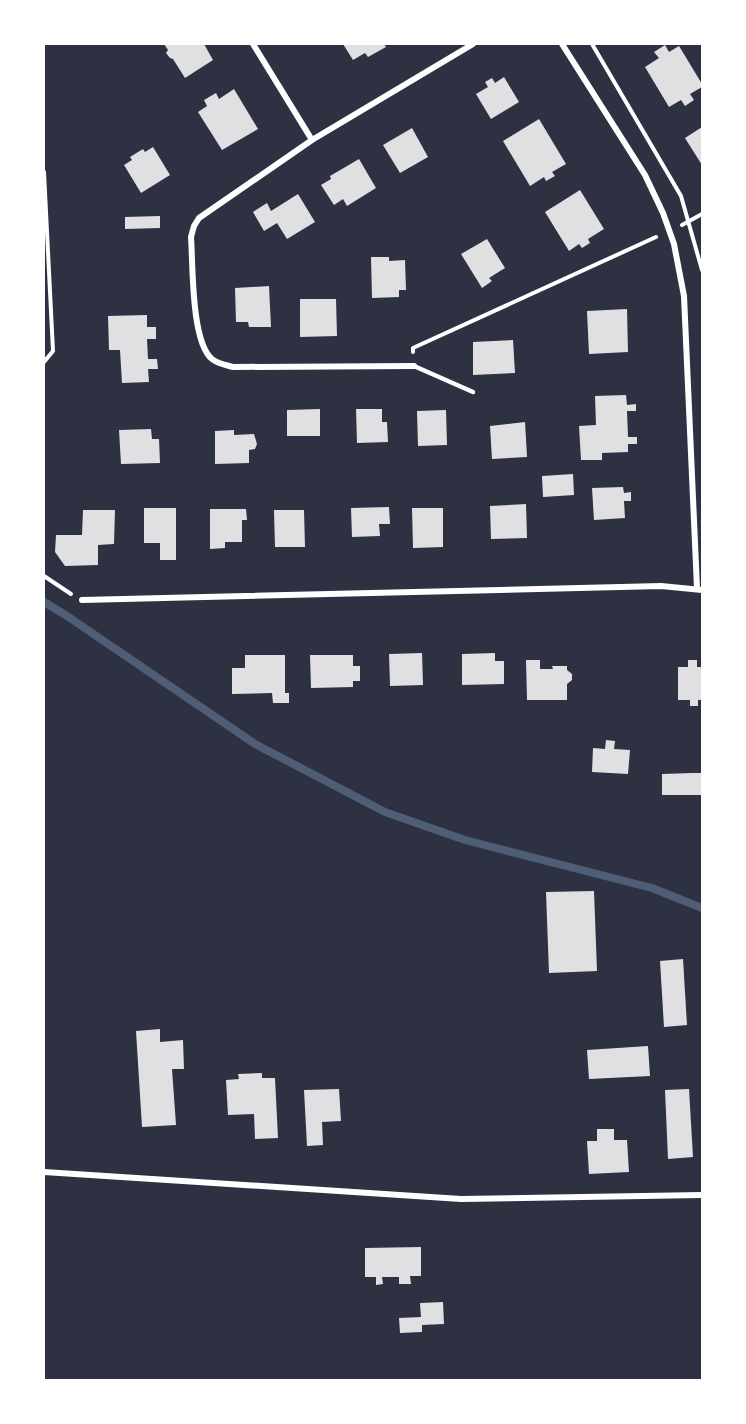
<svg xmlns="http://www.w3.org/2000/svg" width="746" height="1424" viewBox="0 0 746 1424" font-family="Jost,sans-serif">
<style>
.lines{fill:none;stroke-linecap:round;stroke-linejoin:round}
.stream{stroke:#4f5d75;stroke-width:8}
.building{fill:#e0e0e3}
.path{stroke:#fff;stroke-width:4}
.service{stroke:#fff;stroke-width:4.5}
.minor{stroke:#fff;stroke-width:6}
</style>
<rect width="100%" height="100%" fill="#2d3142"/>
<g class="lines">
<!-- stream -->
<polyline class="stream" points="44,602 67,616 255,744 385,812 465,840 652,888 702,908"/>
</g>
<!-- building -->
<g class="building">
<polygon points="164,44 204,44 213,60 185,78 173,59 170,58 166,53 168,50"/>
<polygon points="343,44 384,44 386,47 368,57 365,53 353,60"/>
<polygon points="665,45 669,52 679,46 702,84 702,87 690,94 694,100 685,106 681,100 669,107 645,67 659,58 654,52"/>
<polygon points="504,77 519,102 491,119 476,94 488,87 485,82 492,78 495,83"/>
<polygon points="234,89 258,129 222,150 198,112 207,106 204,100 216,93 219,99"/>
<polygon points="539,119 566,164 552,172 555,176 546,181 544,177 530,186 503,141"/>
<polygon points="702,127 702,165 685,138"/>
<polygon points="412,128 428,157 400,173 383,145"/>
<polygon points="153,147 170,175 141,193 124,165 132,160 130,157 143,149 145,152"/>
<polygon points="359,159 376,188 347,206 343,199 334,205 321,185 331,179 330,176"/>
<polygon points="580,190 604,229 588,239 590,243 582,248 579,244 569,251 545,212"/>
<polygon points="298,194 315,222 287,239 277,223 264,231 253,212 267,203 271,211"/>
<polygon points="160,216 160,228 125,229 125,217"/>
<polygon points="487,239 505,268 489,278 492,281 482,288 461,254"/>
<polygon points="371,257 389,257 389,261 405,260 406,290 399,290 399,297 372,298"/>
<polygon points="269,286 271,327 249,327 248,322 236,322 235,288"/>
<polygon points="300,299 336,299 337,336 300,337"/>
<polygon points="627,309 628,352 589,354 587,311"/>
<polygon points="147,315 147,327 156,327 156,339 147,339 148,359 157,359 158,369 148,369 149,382 122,383 120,350 109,350 108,316"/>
<polygon points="513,340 515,373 473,375 473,342"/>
<polygon points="626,395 627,405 636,404 636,411 627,411 628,437 637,437 637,444 628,444 628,452 602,453 602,460 581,460 579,426 596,425 595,396"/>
<polygon points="320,409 320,436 287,436 287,410"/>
<polygon points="356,409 382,409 382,422 387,422 388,442 357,443"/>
<polygon points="446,410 447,445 418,446 417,411"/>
<polygon points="525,422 527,457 492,459 490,426"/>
<polygon points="151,429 152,439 159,439 160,463 121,464 119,430"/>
<polygon points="234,430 234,435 254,434 257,444 255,449 249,450 249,463 215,464 215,431"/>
<polygon points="573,474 574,495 543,497 542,476"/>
<polygon points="623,487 624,493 631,492 631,501 624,501 625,518 594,520 592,488"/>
<polygon points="526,504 527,538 491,539 490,506"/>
<polygon points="389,507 390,524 379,524 380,536 352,537 351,508"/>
<polygon points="144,508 176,508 176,560 160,560 160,543 144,543"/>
<polygon points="412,508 443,508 443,547 413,548"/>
<polygon points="210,509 246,509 247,520 242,520 242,542 225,542 225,548 210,549"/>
<polygon points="83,510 115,510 114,544 98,545 98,565 65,566 55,552 56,535 82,535"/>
<polygon points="274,510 304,510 305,547 275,547"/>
<polygon points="422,653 423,685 390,686 389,654"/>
<polygon points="495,653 495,661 504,661 504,684 462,685 462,654"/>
<polygon points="245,655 285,655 285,693 289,693 289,703 273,703 272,693 232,694 232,668 245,668"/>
<polygon points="310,655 353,655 353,666 360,666 360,681 353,681 353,687 311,688"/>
<polygon points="526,660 540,660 540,669 553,669 552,666 567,666 567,670 572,674 572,680 567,684 567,700 527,700"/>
<polygon points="688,660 697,660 697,667 702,667 702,700 698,700 698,706 690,706 690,700 678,700 678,667 688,667"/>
<polygon points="606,740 615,741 614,749 630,750 628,774 592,772 593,748 605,749"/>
<polygon points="692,773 702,773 702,795 662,795 662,774"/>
<polygon points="594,891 597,971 549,973 546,892"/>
<polygon points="683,959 687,1025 664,1027 660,961"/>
<polygon points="160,1029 160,1042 183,1040 184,1069 172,1069 176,1125 142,1127 136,1031"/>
<polygon points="648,1046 650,1076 589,1079 587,1050"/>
<polygon points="262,1073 262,1078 275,1078 278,1138 255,1139 254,1114 228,1115 226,1080 239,1079 238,1074"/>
<polygon points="339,1089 341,1121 322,1122 323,1145 307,1146 304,1090"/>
<polygon points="689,1089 693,1157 668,1159 665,1090"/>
<polygon points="597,1129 614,1129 614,1140 627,1140 629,1172 589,1174 587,1141 597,1141"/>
<polygon points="421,1247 421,1276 410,1276 411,1284 399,1284 399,1277 382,1277 383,1284 376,1285 376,1277 365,1277 365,1248"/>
<polygon points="443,1302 444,1324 422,1325 422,1332 400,1333 399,1318 421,1317 420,1303"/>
</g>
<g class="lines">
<!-- path -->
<g class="path">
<polyline points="592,44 681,196 702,270"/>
<polyline points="44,172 53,351 44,362"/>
<polyline points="682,225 702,214"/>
<polyline points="413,352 413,348 656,237"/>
<polyline points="44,576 71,594"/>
</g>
<!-- service -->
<polyline class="service" points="414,366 473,392"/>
<!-- minor -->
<g class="minor">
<polyline points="253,44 312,140"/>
<polyline points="562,44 645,175 663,213 674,244 684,296 697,588"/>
<path d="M414,366L233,367C226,365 218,364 212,359C191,342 193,264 191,237L194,226L199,218L312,140L473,44"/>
<polyline points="82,600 661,586 702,590"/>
<polyline points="44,1172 461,1199 702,1195"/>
</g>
</g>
<!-- border -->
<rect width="746" height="1424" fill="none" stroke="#ffffff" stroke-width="90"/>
</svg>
